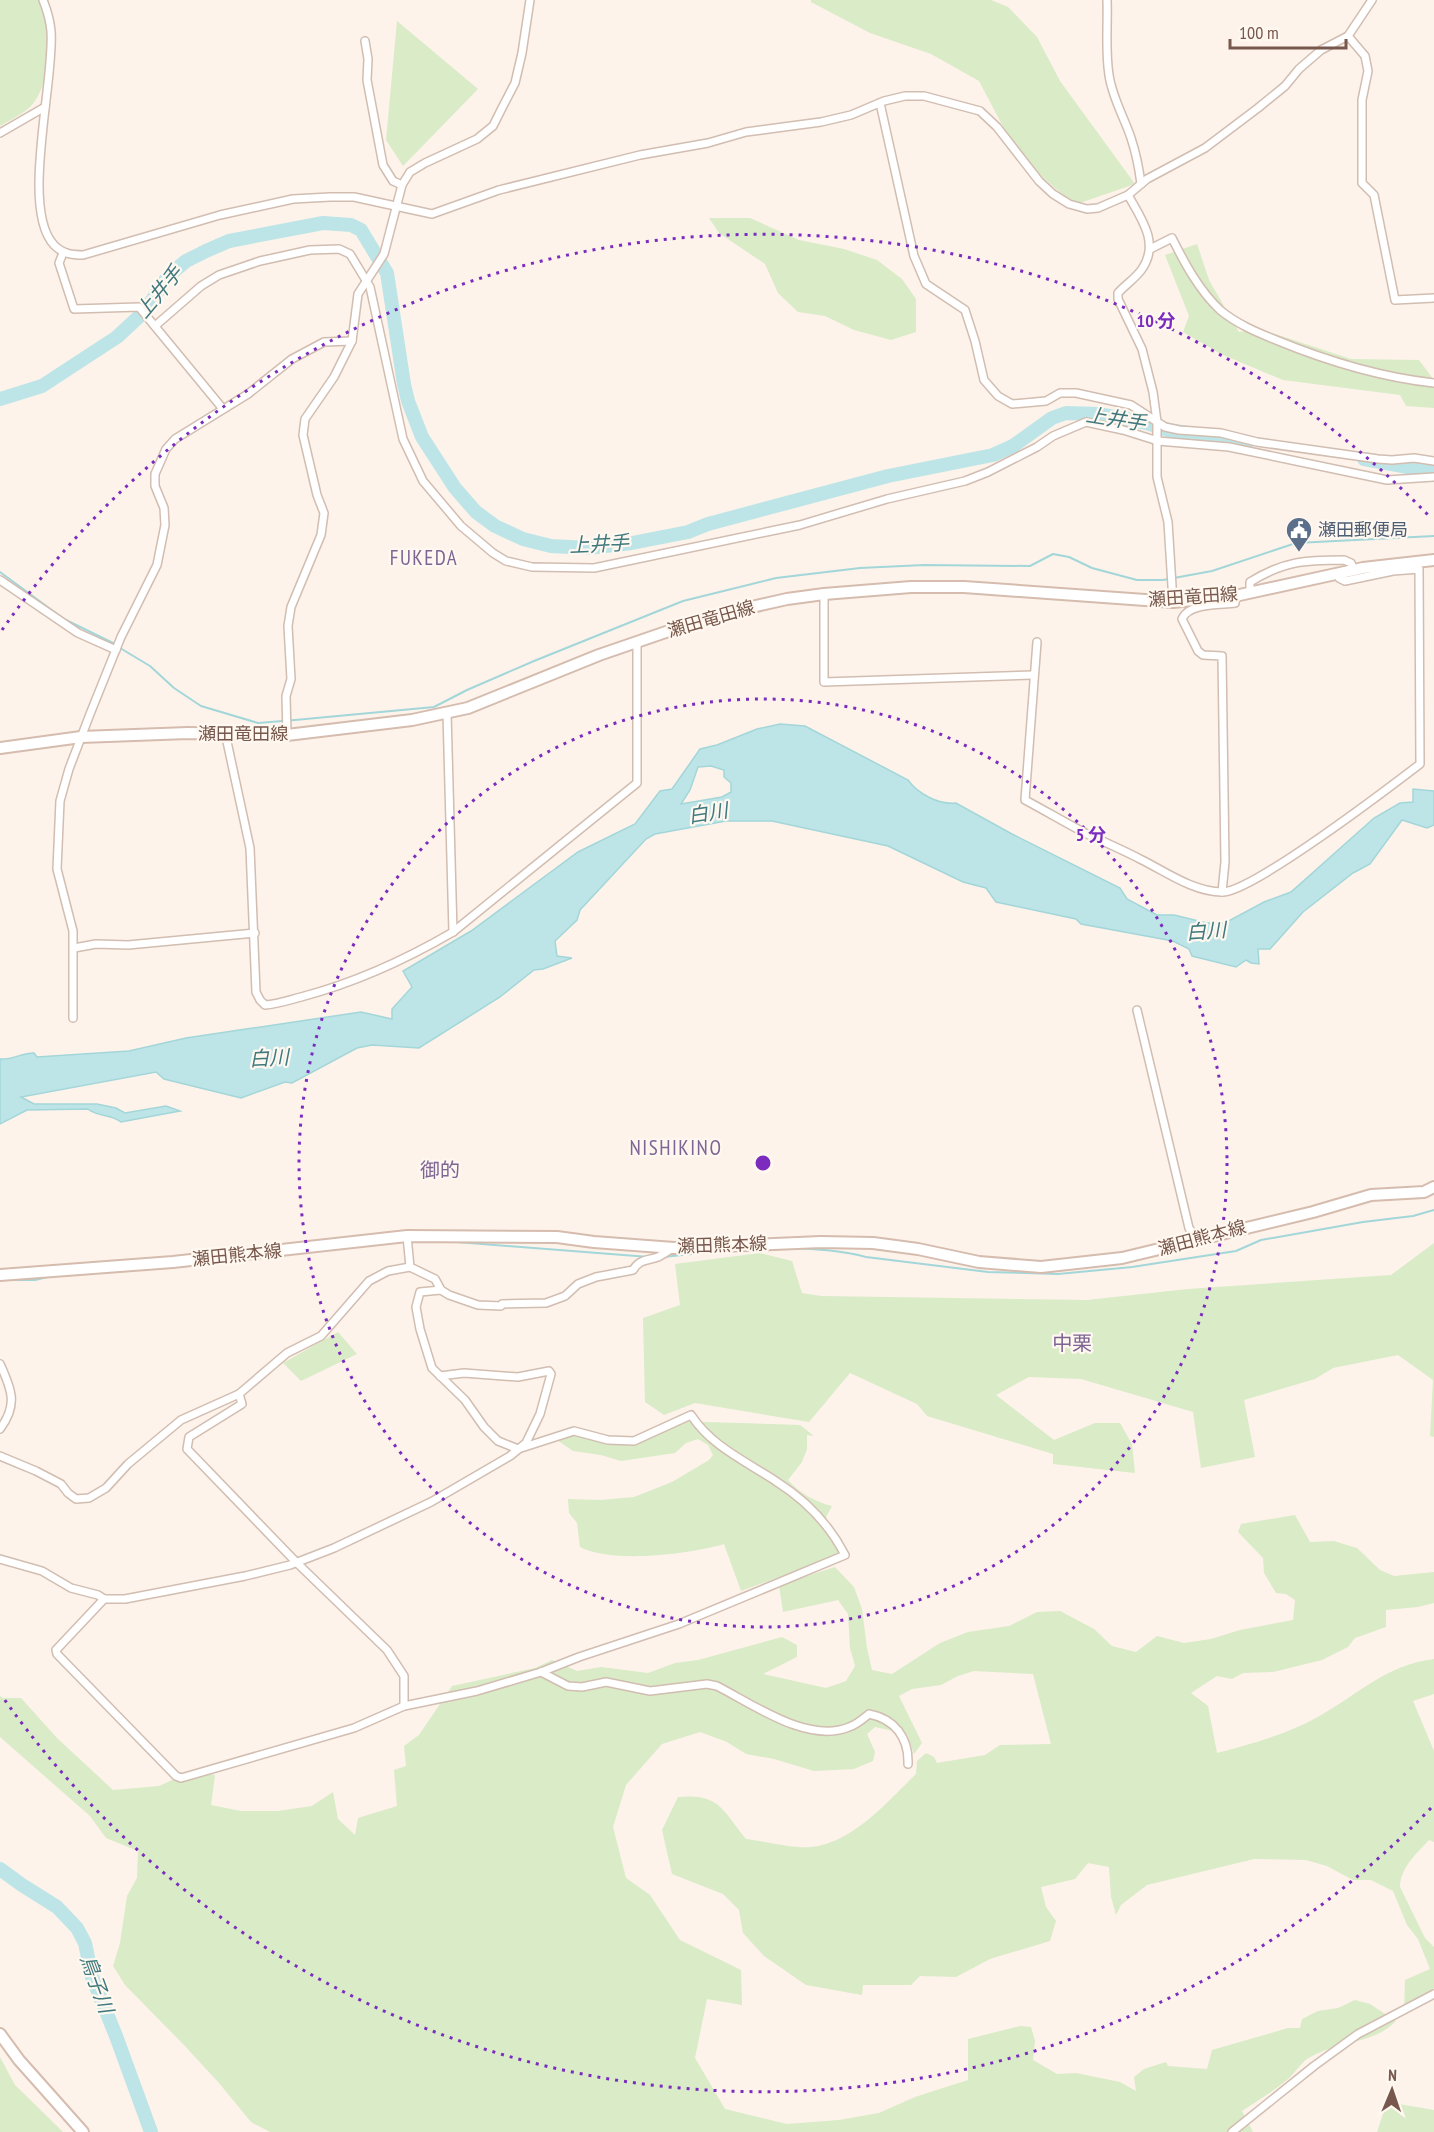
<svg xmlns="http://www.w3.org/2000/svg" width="1434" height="2132" viewBox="0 0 1434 2132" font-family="'PT Sans Narrow','Noto Sans JP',sans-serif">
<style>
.green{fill:#d9ebc7}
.water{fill:#bde5e7;stroke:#a3d6d9;stroke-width:1.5;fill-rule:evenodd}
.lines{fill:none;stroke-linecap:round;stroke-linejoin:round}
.stream{stroke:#a3d6d9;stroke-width:2}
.river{stroke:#bde5e7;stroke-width:14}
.street-casing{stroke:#d2bdb1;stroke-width:10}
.secondary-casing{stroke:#d5bcae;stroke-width:14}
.street{stroke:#fff;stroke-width:7}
.secondary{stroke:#fff;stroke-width:10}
.ring{fill:none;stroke:#7b2cbf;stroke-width:3;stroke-dasharray:3 6}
.labels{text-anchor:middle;stroke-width:4.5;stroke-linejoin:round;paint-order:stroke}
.service-label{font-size:18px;fill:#4e5e75;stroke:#fff8f0;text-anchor:start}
.street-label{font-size:18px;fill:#78584c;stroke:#fff8f0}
.water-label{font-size:20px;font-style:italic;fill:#3f787d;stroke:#fff8f0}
.neighbourhood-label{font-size:20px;fill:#7f6594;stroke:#fff8f0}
.quarter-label{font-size:21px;letter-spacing:1.5px;fill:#7f6594;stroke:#fff8f0}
.centre{fill:#7b2cbf;stroke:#fff8f0;stroke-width:3}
.ring-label{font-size:18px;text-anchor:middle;font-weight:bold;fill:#7b2cbf;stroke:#fff8f0;stroke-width:4.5;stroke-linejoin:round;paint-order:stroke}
</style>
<rect width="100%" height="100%" fill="#fdf3ea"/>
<!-- green -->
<g class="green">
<path d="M0,0H39C42,7 46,14 48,22C53,44 48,88 31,106C23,114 10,120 0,126Z"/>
<polygon points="811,0 991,0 1008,7 1037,37 1060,81 1135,184 1074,205 1018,155 979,81 931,54 870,33 811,2"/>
<polygon points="397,21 478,89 403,166 386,140"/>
<polygon points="709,218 750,218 799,240 844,249 877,260 902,279 916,299 916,332 891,340 854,330 825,316 798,312 778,293 765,264 719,233"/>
<polygon points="1197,244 1209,280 1239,332 1260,329 1351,359 1419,360 1434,380 1434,408 1406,406 1400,395 1283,380 1221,354 1183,332 1189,316 1165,255"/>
<polygon points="1434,1243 1434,1437 1430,1436 1433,1380 1398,1355 1333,1368 1315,1379 1244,1400 1255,1457 1201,1468 1193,1412 1081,1379 1029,1377 996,1395 1054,1440 1095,1423 1120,1423 1132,1444 1135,1473 1053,1464 1053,1454 927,1416 917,1404 850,1373 809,1422 695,1403 664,1415 645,1402 643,1318 680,1305 675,1264 760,1253 792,1261 802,1293 821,1296 1087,1300 1188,1289 1391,1275"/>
<polygon points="338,1332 357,1354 301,1381 283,1363"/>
<path d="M673,1421L800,1425L814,1436L807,1435V1449L802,1462L788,1480C798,1492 817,1503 832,1506L826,1517L839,1555L741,1591L724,1544C690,1554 612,1564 580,1547L577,1523L569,1513L568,1499L600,1500L634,1497L672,1482L709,1460L713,1455L708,1445L698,1439L686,1443L675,1453L621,1461L601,1455L573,1451L557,1440L569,1436L582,1435L626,1442Z"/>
<path d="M1295,1515L1310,1542L1334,1541L1357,1548L1380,1570L1394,1576L1434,1572V1603L1418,1607L1386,1610V1627L1355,1638L1348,1647L1322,1660L1273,1672L1243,1673L1232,1679L1217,1676L1191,1693L1208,1706L1217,1753C1250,1744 1285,1735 1316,1718C1358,1695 1385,1665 1434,1659V1694L1413,1701L1434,1751V1842L1429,1840C1417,1853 1400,1868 1400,1887L1425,1938L1434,1947V1988L1404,2015L1405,1980L1430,1969L1418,1939L1407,1925L1393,1891L1371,1880H1353L1327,1866L1306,1860L1254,1859L1147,1885L1121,1905L1116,1915L1111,1897L1109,1867L1088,1863L1075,1879L1041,1887L1046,1907L1056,1921L1050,1941L990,1959L956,1977L920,1976L911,1985H863L862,1995L806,1985L764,1956L743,1933L739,1910L723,1894L672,1874L662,1830L678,1797C720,1793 723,1811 746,1839C764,1841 794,1849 811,1847C853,1843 888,1801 916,1774L917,1761L926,1753L934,1757L937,1763L985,1755L1000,1745L1051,1744L1033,1674L974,1671L958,1676L941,1685L912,1689L899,1696L922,1743L914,1754L907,1734L875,1727L867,1734L875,1752L873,1761L854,1769L814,1771L774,1759L746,1754L727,1742L700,1732L662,1744L626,1785L613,1827L626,1878L650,1895L680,1940L741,1970L742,2005L707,1999L695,2058L725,2109L787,2124L839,2120L879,2113L915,2097L968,2080V2039L1020,2026L1031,2027L1035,2041L1033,2060L1057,2074L1076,2073L1120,2082L1136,2091L1134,2077L1144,2069L1166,2062L1168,2066L1207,2069L1212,2050L1288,2028H1300L1302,2019L1318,2011L1338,2008L1355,2000L1370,2004L1396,2021C1373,2045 1335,2041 1307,2059C1300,2064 1295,2073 1288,2079C1274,2091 1257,2101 1242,2111L1253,2132H270L251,2122L219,2083L183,2044L125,1985L113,1966L120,1943L127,1896L137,1878L138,1851L106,1838L90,1816L0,1737V1696L3,1698H21L57,1738L113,1790L159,1786L192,1771L215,1775L211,1805L241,1811H278L312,1806L333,1792L338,1819L355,1835L358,1818L397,1806L394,1770L406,1766L404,1746L419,1735L452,1686L535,1668L552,1660L577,1671L601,1667L648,1673L675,1663L698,1660L782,1637L797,1645V1657L763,1674L826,1688L846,1681L855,1666L850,1648L848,1614L838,1600L783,1612L779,1585L835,1567L854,1587L862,1609L867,1648L872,1670L892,1674L940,1643L968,1632L1009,1626L1037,1612L1060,1611L1094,1629L1112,1646L1136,1652L1157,1636L1184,1643L1211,1639L1240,1630L1293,1620L1295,1600L1286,1594L1276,1593L1264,1573L1263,1558L1238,1532L1241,1524Z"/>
<polygon points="0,2057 15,2085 63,2132 0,2132"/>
<polygon points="1387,2102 1434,2110 1434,2132 1377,2132"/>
</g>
<!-- water -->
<path class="water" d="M780,724L805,726L908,780C918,794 939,805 956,803L1012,834L1120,888L1127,899L1157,915H1174L1207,923H1225L1264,902L1291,892L1374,818L1400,803L1413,802V789L1434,791V825L1427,828L1402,820L1370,864L1353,873L1303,912L1270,949H1258L1259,964L1251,963L1246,960L1236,967L1192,956L1189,949L1173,941L1081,924L1076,919L996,902L986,888L963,882L888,846L772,821H726L655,834L646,839L580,910L577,920L555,941L557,956L572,958L543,969L534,970L500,997L419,1048L372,1045L357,1048L292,1083L285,1082L241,1098L164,1079L156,1072L21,1097L34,1104H97L116,1108L125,1113L166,1106L180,1111L121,1122C111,1114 97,1117 88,1109L27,1110L0,1124V1059C13,1060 21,1053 34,1053L37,1057L129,1051L186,1038L361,1012L392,1019V1009L412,987L403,971L471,931L578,852L635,824L660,791L672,789L700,749L717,745L757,729ZM711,766L724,770V777L731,783V792L722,797L681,804L690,790L698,767Z"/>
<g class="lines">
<!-- stream -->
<g class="stream">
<polyline points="0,572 64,619 115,644"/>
<polyline points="120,648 150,666 174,688 201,706 258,723 295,720 434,707 467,690 534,661 683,601 776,578 860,568 924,565 1030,566 1053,554 1069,557 1092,568 1137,580 1163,580 1212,571 1296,543 1434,536"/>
<polyline points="457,1242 649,1257"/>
<path d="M789,1248C815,1249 840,1250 866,1257L988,1272L1058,1274L1132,1267L1236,1251L1261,1240L1363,1222L1413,1216L1434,1210"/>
<polyline points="663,1257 720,1251"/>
<polyline points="123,1271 201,1265 246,1259"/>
<polyline points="0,1280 35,1280 52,1276"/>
</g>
<!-- river -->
<g class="river">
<polyline points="0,399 42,386 117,337 145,311 168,276 186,261 206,251 229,241 323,223 351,225 361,230 387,273 404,384 408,401 422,437 455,488 476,512 495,526 523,539 551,546 588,548 632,543 688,532 708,524 888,476 993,455 1013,446 1052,418 1066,413 1098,414 1147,423 1168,430 1248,442"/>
<polyline points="1364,459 1419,469 1434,470"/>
<polyline points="0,1869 22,1885 57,1907 77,1928 85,1943 92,1977 116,2036 151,2132"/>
</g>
<!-- street casing -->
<g class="street-casing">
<g id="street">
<path d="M43,0C47,10 50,20 51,31C55,80 20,209 54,245C63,254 72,255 83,255L220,215L293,199L330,197H354L432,214L499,190L640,155L708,143L746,132L821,122L851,115L884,101L905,96H924L980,111L997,127L1039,181L1053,194L1069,204L1087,209L1098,208L1128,195L1147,179L1205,148L1258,108L1285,86L1299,69L1321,50L1348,36L1372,0"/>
<path d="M1107,0C1108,25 1105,50 1109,75C1112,97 1124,117 1131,138C1136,153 1139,168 1141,184"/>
<polyline points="1348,36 1365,56 1368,71 1362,100 1362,183 1374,195 1395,300 1434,298"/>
<polyline points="365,41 368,59 367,80 383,165 393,181 402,185"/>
<polyline points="880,103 914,256 926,284 965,310 975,341 984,380 998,396 1012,404 1046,401 1060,393 1076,393 1131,405 1165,427 1179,430 1221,433 1257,442 1378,459 1392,460 1414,458 1434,461"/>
<polyline points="0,133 45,107"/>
<path d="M1128,195C1141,218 1160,243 1142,269C1136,278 1125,285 1118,293V299L1142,349L1153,392L1157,422V477L1168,522L1173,602"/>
<path d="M1150,249L1172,238C1185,264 1199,290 1220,310C1237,324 1256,332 1276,340C1327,361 1379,377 1434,383"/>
<polyline points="63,253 59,263 74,309 139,307 223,409"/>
<polyline points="155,326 201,286 219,275 260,261 310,250 339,249 350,254 370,287 403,439 423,481 461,526 493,553 506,561 532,567 594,568 800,525 887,499 965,481 988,472 1037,447 1053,436 1086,422 1123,430 1158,441 1229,447 1387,480 1434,477"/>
<polyline points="0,580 78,633 116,650"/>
<path d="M1250,592V582C1284,561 1305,560 1344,560L1351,563L1354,570"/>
<polyline points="824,594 824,682 1033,675"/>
<path d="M1037,642L1025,800C1044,810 1064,822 1085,833C1104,842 1123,850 1142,860C1166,872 1194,892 1222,892C1251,893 1390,787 1420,764L1419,569L1393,571L1345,581L1339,578L1337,574"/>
<polyline points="447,713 453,932"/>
<path d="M222,734L226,737L250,848L256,992L260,1000L265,1005C278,1004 289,1000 301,997C354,983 405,960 453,932L637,783V642"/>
<polyline points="287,735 286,696 291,679 288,626 291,607 321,535 324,513 317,495 303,435 305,419 334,377 352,341 358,294 384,254 402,185 410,172 425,163 477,139 493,126 502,108 515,83 522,53 530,0"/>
<path d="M1222,892L1225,862L1222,656L1203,655L1198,651L1182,619C1188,603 1219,605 1235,603V596"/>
<polyline points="74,948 96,944 128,945 255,933"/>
<polyline points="1137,1010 1189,1228 1196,1239"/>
<polyline points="73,1018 73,931 57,869 60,801 69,769 90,714 121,637 157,565 165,525 164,508 155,486 155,474 166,449 175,439 248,394 292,359 324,342 352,341"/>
<path d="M407,1236L410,1267L435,1279L441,1290L449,1295L478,1305L501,1306L502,1304L546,1303L565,1296L578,1284L596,1277L633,1270C640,1259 646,1261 658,1257C662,1255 667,1252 671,1249"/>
<path d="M0,1364C12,1390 18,1405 0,1429"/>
<polyline points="0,1456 36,1471 61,1484 68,1493 76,1499 89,1498 106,1488 128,1464 181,1420 239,1394"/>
<polyline points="0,1559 42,1571 71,1588 98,1595 104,1599 125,1599 245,1576 290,1565 334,1548 431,1502 510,1456 526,1443 540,1414 551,1374 549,1371 518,1377 464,1373 440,1376"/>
<path d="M104,1599L56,1650L57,1654L176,1776L181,1778L354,1728L404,1706L477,1691L541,1672L579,1657L679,1624L845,1555C829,1524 807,1501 777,1482C746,1461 712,1447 691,1415L634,1441L608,1440L574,1431L518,1449L498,1441L484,1427L465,1400L432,1368L420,1329L416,1307L420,1292L441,1290"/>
<path d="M541,1672L568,1686L582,1687L606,1682L650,1691L707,1684L717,1686C754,1705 808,1744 849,1727C856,1725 863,1719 869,1714C895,1719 909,1738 908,1764"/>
<polyline points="404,1706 404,1676 387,1650 296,1562 187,1449 189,1437 242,1404 239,1394 287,1353 321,1336 369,1281 388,1271 410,1267"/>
<polyline points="1232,2132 1314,2066 1358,2034 1434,1994"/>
</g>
</g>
<!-- secondary casing -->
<g class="secondary-casing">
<g id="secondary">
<polyline points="0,748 81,737 188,733 287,735 412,720 468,708 599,655 692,623 734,611 787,599 824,594 911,587 964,587 1173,602 1235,596 1363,568 1434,560"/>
<polyline points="0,1275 173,1262 407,1236 557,1237 594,1242 674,1248 821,1242 873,1243 918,1249 979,1262 1041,1267 1122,1258 1313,1212 1371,1195 1424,1192 1434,1187"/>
<polyline points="0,2034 19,2060 83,2132"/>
</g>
</g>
<!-- street -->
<use href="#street" class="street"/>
<!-- secondary -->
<use href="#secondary" class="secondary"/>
</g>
<!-- distance rings -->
<g class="ring">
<circle cx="763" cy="1163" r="464"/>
<path d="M1431 1808A929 929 0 0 1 2 1696M2 630A929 929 0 0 1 1431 518"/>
</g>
<!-- icons -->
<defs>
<g id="civic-pin" transform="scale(1.35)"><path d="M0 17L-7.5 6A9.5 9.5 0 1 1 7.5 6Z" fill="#5c6f8a" stroke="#fff8f0"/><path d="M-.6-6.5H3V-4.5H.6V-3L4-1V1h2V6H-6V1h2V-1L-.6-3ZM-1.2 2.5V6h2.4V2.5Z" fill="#fff"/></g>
</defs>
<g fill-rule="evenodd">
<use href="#civic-pin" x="1299" y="530"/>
</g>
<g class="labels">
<!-- service labels -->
<g class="service-label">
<text x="1318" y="536">瀬田郵便局</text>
</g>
<!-- street labels -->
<g class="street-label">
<text transform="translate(1193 597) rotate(-4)" y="6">瀬田竜田線</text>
<text transform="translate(711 619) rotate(-16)" y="6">瀬田竜田線</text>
<text x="243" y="740">瀬田竜田線</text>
<text transform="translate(1202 1238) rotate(-15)" y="6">瀬田熊本線</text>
<text transform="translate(722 1245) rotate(-2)" y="6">瀬田熊本線</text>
<text transform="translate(237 1255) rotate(-6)" y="6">瀬田熊本線</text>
</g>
<!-- water labels -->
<g class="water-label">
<text transform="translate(159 292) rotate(-50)" y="7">上井手</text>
<text transform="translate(1116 419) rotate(9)" y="7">上井手</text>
<text transform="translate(599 544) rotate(-3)" y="7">上井手</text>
<text transform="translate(708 813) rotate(-9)" y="7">白川</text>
<text transform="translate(1206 931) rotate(-4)" y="7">白川</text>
<text transform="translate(269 1058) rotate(-3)" y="7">白川</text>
<text transform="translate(97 1984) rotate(70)" y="7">鳥子川</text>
</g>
<!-- neighbourhood labels -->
<g class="neighbourhood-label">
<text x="440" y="1177">御的</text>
<text x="1072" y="1350">中栗</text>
</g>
<!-- quarter labels -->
<g class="quarter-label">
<text x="424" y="565">FUKEDA</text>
<text x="676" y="1155">NISHIKINO</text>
</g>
</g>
<circle cx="763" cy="1163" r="9" class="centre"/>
<g class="ring-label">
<text x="1156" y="327">10 分</text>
<text x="1091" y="841">5 分</text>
</g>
<!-- north arrow -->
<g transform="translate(1392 2090) rotate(2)" stroke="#fff8f0" stroke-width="4.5" paint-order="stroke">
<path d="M0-4.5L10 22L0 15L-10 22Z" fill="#78584c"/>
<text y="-9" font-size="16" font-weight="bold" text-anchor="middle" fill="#78584c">N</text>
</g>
<!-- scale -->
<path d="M1230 39v9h116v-9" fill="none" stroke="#78584c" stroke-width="3"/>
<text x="1239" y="39" font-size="18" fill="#78584c" stroke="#fff8f0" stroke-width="4.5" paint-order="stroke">100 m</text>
</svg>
